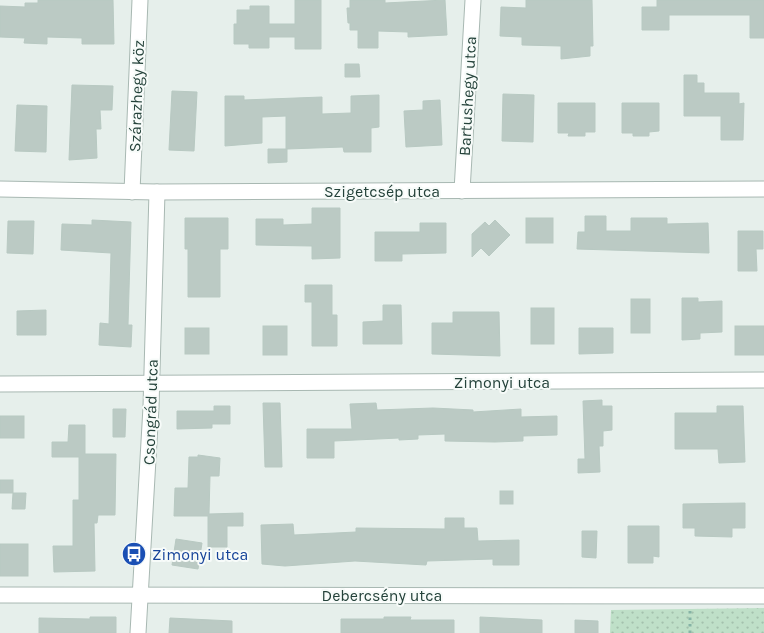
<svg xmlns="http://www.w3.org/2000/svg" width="764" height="633" viewBox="0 0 764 633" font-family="Karla,sans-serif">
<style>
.grass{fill:url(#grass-dots)}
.building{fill:#bbcac4;stroke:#b8c9c2}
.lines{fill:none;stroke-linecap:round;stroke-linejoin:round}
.street-casing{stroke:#a8b8b2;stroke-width:17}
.path{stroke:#86b3a5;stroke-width:3;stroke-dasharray:2.5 4;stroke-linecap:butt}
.street{stroke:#fff;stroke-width:15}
.labels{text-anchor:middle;stroke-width:4;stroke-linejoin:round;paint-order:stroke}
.street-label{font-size:16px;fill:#24423a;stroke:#f7fbf9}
.transit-label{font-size:16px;fill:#164399;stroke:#f7fbf9;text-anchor:start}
</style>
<defs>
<pattern id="grass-dots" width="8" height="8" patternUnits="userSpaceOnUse" patternTransform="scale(1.25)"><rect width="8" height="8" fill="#bfe0c8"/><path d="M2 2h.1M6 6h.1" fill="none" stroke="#a4c1ad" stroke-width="1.8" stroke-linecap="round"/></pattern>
</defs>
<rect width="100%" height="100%" fill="#e6efeb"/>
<!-- grass -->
<polygon class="grass" points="764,608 764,633 610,633 611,610"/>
<!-- building -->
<g class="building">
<polygon points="38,0 113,0 114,44 82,44 82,38 47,37 47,44 24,43 25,38 0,37 0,6 25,7 25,3 38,3"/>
<polygon points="295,0 321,0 321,49 295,49 295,37 269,37 269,48 249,48 249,44 234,44 234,24 237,24 237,10 250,10 250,6 269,6 269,24 295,24"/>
<polygon points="350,0 385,0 385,3 445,0 447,35 408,37 408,32 378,31 378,48 358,48 358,30 350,30 350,23 348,23 347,8 350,8"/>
<polygon points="526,0 592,0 593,46 590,46 590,56 561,59 561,46 522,45 522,37 500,36 501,7 526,8"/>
<polygon points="657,0 764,0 764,38 750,38 750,15 669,15 669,30 642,30 642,7 657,7"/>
<polygon points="345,64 359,64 360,77 345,77"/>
<polygon points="684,75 697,75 697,83 704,83 704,93 739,93 739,104 744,103 743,140 721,140 721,116 684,116"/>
<polygon points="72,85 113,86 112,110 100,110 101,129 96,129 97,158 69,160"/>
<polygon points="172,91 197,92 194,151 169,150"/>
<polygon points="503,94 534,95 533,142 502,141"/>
<polygon points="379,95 379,127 371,128 371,152 344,152 343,147 287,149 287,162 268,163 268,149 286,149 286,116 262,117 262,143 225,146 225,96 244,96 244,100 322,97 322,114 351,113 351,96"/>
<polygon points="440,100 442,145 406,147 404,111 423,110 423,101"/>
<polygon points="558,103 595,103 595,132 585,132 585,136 568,136 569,133 558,133"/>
<polygon points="622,103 659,103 659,131 649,132 649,136 633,136 633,133 622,133"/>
<polygon points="17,105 47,106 46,152 15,151"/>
<polygon points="312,208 340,208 340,258 312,259 312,246 256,245 256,219 283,219 283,225 312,224"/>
<polygon points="585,216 606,216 606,231 631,231 631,218 667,218 667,224 708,223 709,253 577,249 578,232 585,232"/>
<polygon points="185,218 228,218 228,249 220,249 220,297 188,297 188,249 185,249"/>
<rect x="526" y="218" width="27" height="25"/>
<polygon points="92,220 131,222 128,325 132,325 131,347 99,345 100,323 109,324 111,253 61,250 62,224 92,225"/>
<polygon points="495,220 510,235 489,256 481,248 472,257 472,234 485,222 489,226"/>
<polygon points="8,221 34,221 33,254 7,253"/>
<polygon points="420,223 446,223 446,253 402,254 402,261 375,261 375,232 420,232"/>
<polygon points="738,231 763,231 763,249 756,249 757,271 738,271"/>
<polygon points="305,285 332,285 332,315 337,315 337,346 312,346 312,302 305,302"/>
<polygon points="682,298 698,298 698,302 722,301 722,332 700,333 700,339 682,340"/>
<rect x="631" y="299" width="19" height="34"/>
<polygon points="383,305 401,305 402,344 363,344 363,322 383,321"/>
<rect x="531" y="308" width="23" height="36"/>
<polygon points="46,310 46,335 17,335 17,311"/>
<polygon points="453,312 499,312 500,356 432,354 432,323 453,323"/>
<rect x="263" y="326" width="24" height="29"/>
<rect x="735" y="326" width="29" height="29"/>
<rect x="185" y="328" width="24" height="26"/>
<polygon points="579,328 613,328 613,353 579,354"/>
<polygon points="602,400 602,406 612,406 612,430 603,431 603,446 599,446 600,472 578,473 578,459 585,459 583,401"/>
<polygon points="263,403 280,403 282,467 265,467"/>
<polygon points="376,403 377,410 433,408 473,410 473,412 521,409 521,417 557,416 557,435 523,436 523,441 495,442 445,441 445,434 418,435 418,439 399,440 399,438 334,441 334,458 307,458 307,429 352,429 350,404"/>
<polygon points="214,406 230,406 230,424 212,424 212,428 177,429 177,411 214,411"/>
<polygon points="717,406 743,406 745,462 719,463 718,449 675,449 675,413 717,413"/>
<polygon points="113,409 126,409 125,437 113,437"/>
<rect x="0" y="416" width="24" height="22"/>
<polygon points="69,425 85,425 85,454 116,454 115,515 98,515 97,523 94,523 95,571 54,572 53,546 73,546 73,500 79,500 79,457 52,457 52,442 68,442"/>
<polygon points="198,455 220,458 219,476 210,476 209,514 243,513 243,526 227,526 227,547 208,547 208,516 174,516 175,488 188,488 189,457 198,457"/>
<rect x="0" y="480" width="13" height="13"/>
<rect x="500" y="491" width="13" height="13"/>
<polygon points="13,493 26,493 25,509 12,509"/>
<polygon points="745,503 745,528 732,528 732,537 695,536 695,528 683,528 683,504"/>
<polygon points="445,518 464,518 464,528 477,528 478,541 519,540 519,565 493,565 493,559 427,561 426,565 355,561 285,566 262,564 261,525 293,524 294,535 356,532 356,528 445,529"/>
<polygon points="628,526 659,526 659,557 653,556 653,563 628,563"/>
<polygon points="582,531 597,531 596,558 582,557"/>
<polygon points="176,539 202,543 198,569 172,565"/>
<rect x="0" y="544" width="28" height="32"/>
<polygon points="90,617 116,617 116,633 39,633 39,618 90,619"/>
<polygon points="384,617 411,617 410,620 454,620 454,633 341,633 341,619 384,619"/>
<polygon points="480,617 542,620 542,633 480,633"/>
<polygon points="170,618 232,621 232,633 169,633"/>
<polygon points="575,620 598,621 598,633 575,633"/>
</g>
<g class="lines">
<!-- street casing -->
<g class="street-casing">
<g id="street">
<polyline points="0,189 157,192 764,189"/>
<polyline points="462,191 473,0"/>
<polyline points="132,192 140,0"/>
<polyline points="0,384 764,380"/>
<polyline points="0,595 764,596"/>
<polyline points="138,633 151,407 157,192"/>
</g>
</g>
<!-- path -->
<polyline class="path" points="690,633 690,611"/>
<!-- street -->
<use href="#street" class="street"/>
</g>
<!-- icons -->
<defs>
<g id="bus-disc" transform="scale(1.25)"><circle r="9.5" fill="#1a4fb4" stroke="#f7fbf9"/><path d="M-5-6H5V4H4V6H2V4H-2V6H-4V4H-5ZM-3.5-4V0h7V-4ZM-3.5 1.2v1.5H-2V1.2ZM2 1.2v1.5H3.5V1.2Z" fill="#fff"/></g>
</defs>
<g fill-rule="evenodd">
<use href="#bus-disc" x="134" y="554"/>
</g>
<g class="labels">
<!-- street labels -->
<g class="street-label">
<text transform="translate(136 96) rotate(-88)" y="6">Szárazhegy köz</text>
<text transform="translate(467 96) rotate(-87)" y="6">Bartushegy utca</text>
<text x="382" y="197">Szigetcsép utca</text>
<text x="502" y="388">Zimonyi utca</text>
<text transform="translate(150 412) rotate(-88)" y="6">Csongrád utca</text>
<text x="382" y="601">Debercsény utca</text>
</g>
<!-- transit labels -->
<g class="transit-label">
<text x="152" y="560">Zimonyi utca</text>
</g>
</g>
</svg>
